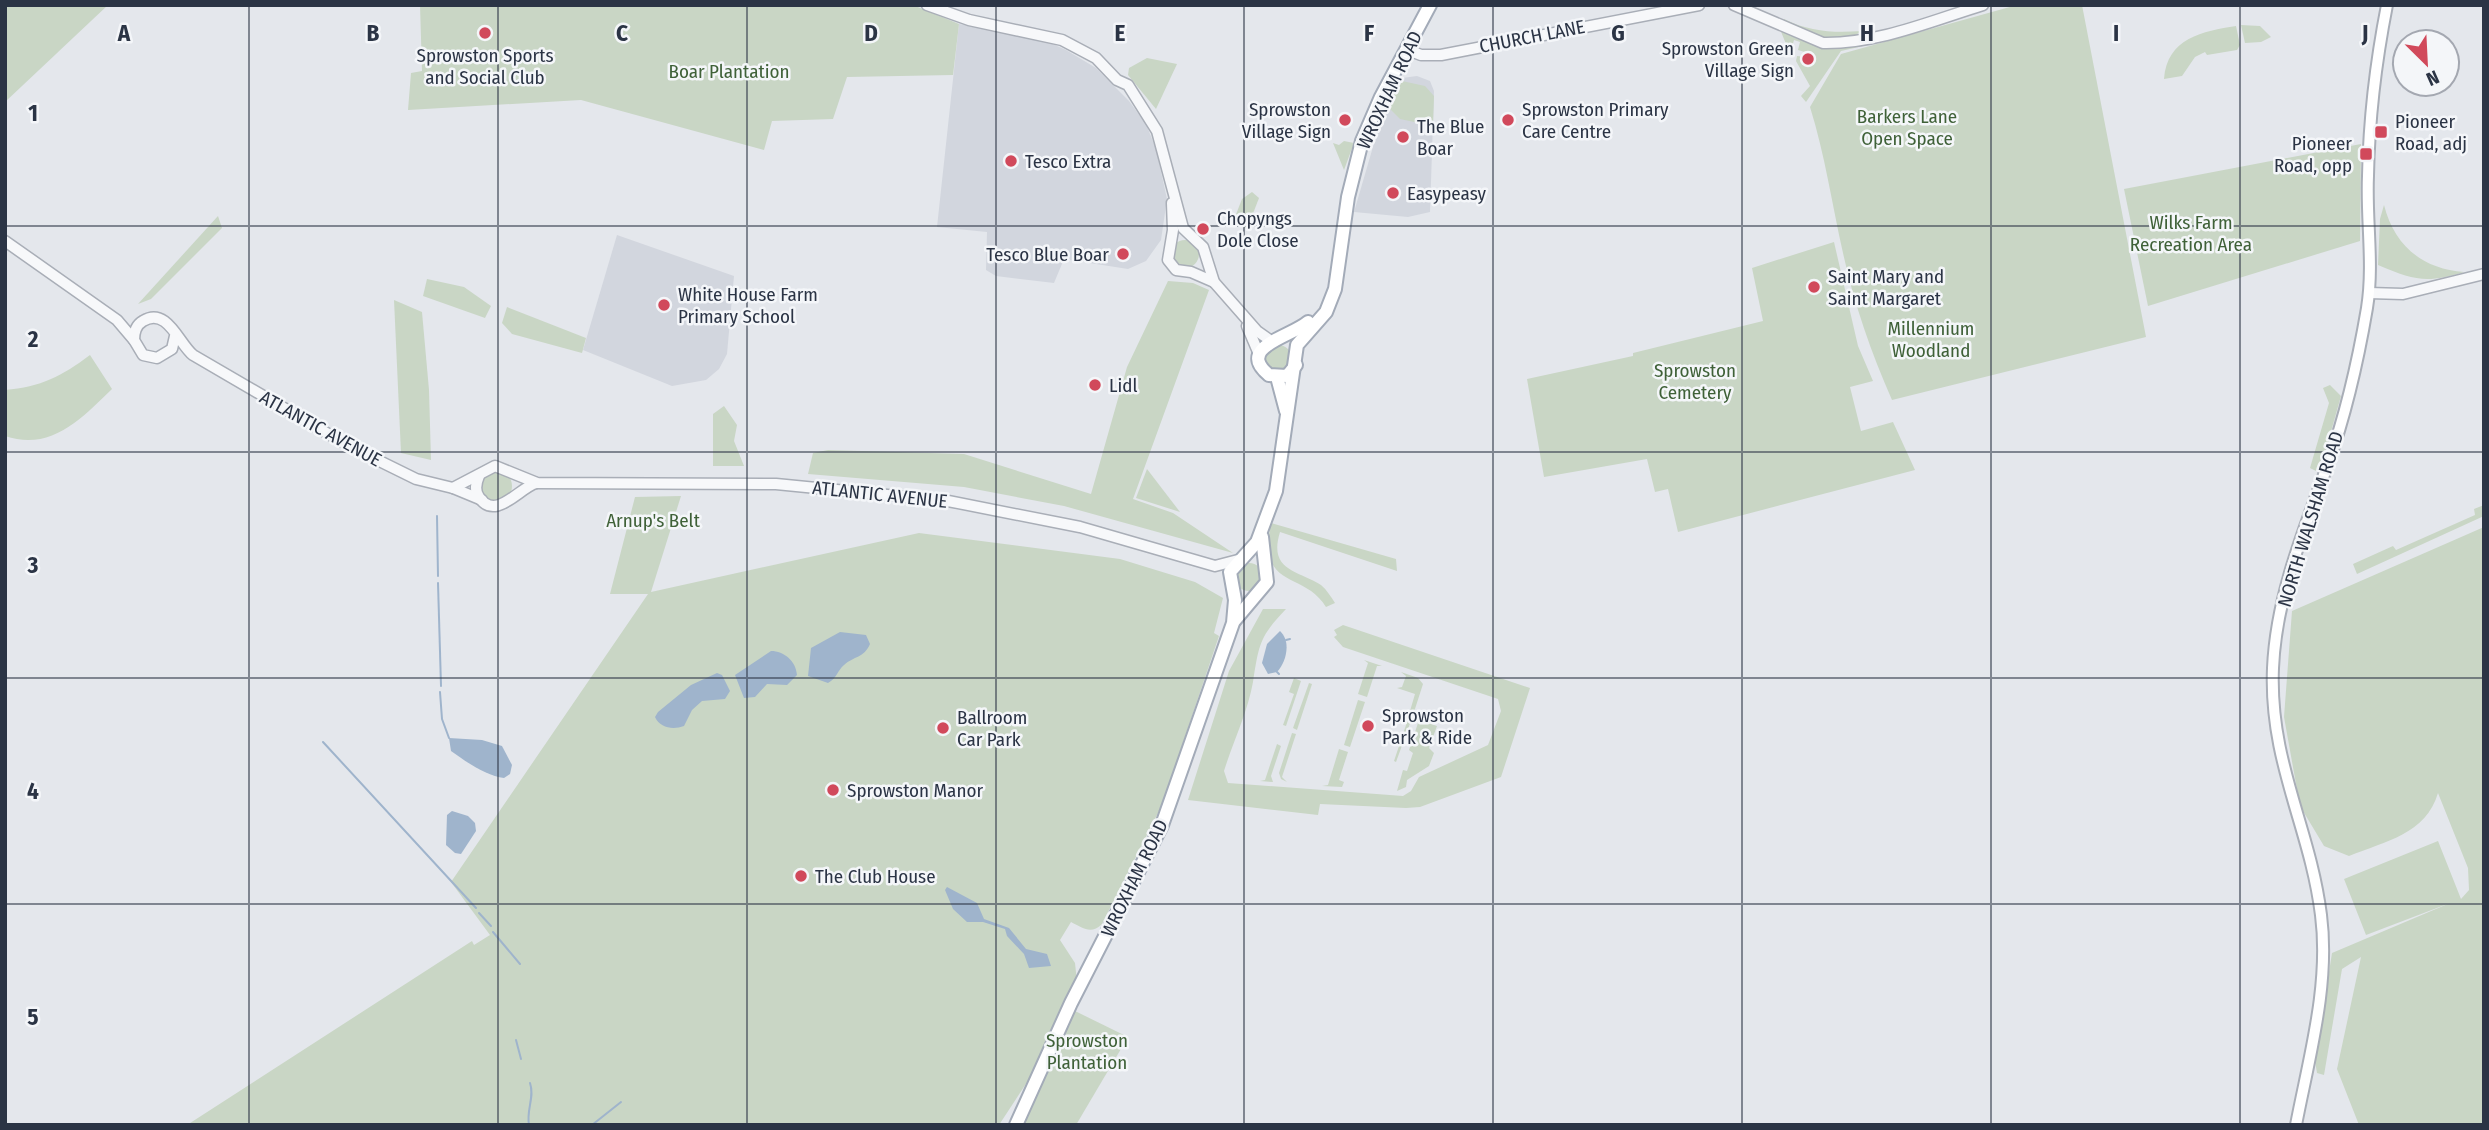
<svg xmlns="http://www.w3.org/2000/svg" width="2489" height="1130" viewBox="0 0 2489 1130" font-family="'Fira Sans Condensed',sans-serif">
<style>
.built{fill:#d2d6de}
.green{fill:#c9d6c5}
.water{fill:#9fb4cc}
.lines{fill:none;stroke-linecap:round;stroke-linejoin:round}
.stream{stroke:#9fb4cc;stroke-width:2}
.tertiary-casing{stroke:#a9aeb7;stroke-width:13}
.secondary-casing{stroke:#a9aeb7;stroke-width:14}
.primary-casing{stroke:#a3abb8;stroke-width:16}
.tertiary{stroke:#f7f8fa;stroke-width:10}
.secondary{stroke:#fff;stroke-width:10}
.primary{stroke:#fff;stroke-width:12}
.grid{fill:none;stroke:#2b3445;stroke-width:2;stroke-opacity:0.55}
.poi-dot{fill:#d1495b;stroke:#f4f6f9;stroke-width:2.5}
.labels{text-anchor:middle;stroke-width:5;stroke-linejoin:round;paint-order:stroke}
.street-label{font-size:19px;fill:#2b3445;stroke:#f4f6f9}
.poi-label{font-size:19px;fill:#2b3445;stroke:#f4f6f9;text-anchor:start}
.park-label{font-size:19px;fill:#3f6138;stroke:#f4f6f9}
.grid-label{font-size:23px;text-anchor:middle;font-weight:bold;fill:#2b3445;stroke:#f4f6f9;stroke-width:5;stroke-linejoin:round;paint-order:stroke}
</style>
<rect width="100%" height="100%" fill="#e4e7ec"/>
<!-- built -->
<g class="built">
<polygon points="959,24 1046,41 1066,50 1096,68 1129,101 1146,124 1156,149 1167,199 1161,240 1146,261 1128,269 1064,259 1054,283 996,276 986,270 987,232 937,227"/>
<polygon points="1417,76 1430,81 1434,91 1430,212 1408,217 1354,212 1384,109 1402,78"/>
<polygon points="617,235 734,276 727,354 719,369 706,380 672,386 583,350"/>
</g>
<!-- green -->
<g class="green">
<polygon points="5,5 108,5 5,102"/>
<polygon points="420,5 913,5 959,24 953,75 847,77 833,119 772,121 764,150 581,100 408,110 411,73 422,71"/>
<path d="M2017,5H2082L2146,337L1892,400C1871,352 1854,304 1843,253C1832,204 1825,155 1810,107L1841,54Z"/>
<path d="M1784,19C1810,32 1834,33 1862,31L1852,37L1881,42L1841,51L1806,102L1801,96L1810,86L1796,61L1797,56L1806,57L1808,53L1798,50L1800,42L1794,40L1790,54L1780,29Z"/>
<polygon points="2241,25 2260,26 2271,37 2261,42 2245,43"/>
<path d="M2236,26L2240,45L2237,50L2207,55L2205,52L2195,57L2182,76L2164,79C2167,38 2203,31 2236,26Z"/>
<polygon points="1147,58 1177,64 1156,109 1128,75 1129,68"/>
<polygon points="1402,81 1425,86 1434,96 1433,126 1400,119 1387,106"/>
<polygon points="1344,141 1354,143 1344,170 1333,143 1339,145"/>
<polygon points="2361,144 2360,241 2148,306 2124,189"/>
<polygon points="1252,192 1259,198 1247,229 1233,222 1242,199"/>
<path d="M2384,205C2394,245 2422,269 2464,272C2426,284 2414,280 2378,265L2380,219Z"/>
<polygon points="218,216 222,228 151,299 138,304"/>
<circle cx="1185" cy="254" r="14"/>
<polygon points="1834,242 1858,346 1873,381 1850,387 1861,431 1893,422 1915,470 1678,532 1668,489 1655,492 1647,459 1544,477 1527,379 1633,356 1633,353 1763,321 1752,268"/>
<polygon points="427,279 464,287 491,306 485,318 423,296"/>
<polygon points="1168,281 1193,283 1209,290 1133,499 1173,513 1233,553 1064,506 964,487 808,474 813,453 828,450 964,454 1091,494 1127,367"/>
<polygon points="394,300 422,312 429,390 431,460 401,453"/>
<polygon points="507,307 586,338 582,353 512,334 502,323"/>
<circle cx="1278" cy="359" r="14"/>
<path d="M90,355L112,389C82,418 51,452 5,436V390C41,387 62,376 90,355Z"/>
<polygon points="2330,385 2341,396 2323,460 2316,471 2310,468 2329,403 2323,388"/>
<polygon points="724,406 737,425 734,441 744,466 713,466 713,414"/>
<polygon points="1147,469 1180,512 1136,498"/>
<circle cx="496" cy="486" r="16"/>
<path d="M681,496L651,592L919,533L1120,559L1195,582L1223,598L1214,633L1219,636L1162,805L1102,924C1091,935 1083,928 1071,922L1060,940L1075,963L1077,982L1037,1067L999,1125H187L472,941L474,945L490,935L451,882L648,594H610L635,497Z"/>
<polygon points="2484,505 2484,516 2357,574 2353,564 2393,546 2396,550 2475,515 2474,509"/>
<path d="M1271,523L1396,559L1397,571L1280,532C1268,571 1298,570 1321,585C1327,590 1331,597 1335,603L1326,607C1304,570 1257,591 1271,523Z"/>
<path d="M2484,527V1125H2359L2337,1069L2361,957L2342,969L2324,1075L2317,1073L2315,1061L2332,953L2450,903L2366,935L2344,879L2438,841L2461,899L2469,890L2468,868L2438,793C2426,834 2386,841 2349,856L2324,846L2300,806L2284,717L2292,611Z"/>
<circle cx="1249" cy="577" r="14"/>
<path d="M1263,609H1286C1259,637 1259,645 1253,682C1248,711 1233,742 1224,771L1228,783L1403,796L1411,791L1419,777L1488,745L1501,711L1498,699L1343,647L1334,637L1337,635L1334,630L1343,625L1530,688L1501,777L1420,807L1406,808L1320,804L1318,815L1188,800L1229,671Z"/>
<polygon points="1364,660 1382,666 1377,666 1367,697 1358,694 1368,663"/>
<polygon points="1401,672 1418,678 1423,684 1414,712 1410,711 1415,694 1397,688 1402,687 1406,676"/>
<polygon points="1294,678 1301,681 1286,726 1283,725 1294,694 1289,692"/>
<polygon points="1309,683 1312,684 1297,730 1293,728"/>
<polygon points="1358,700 1365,702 1350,747 1344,745"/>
<polygon points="1409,716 1412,718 1396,762 1394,761"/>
<polygon points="1419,720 1437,726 1429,748 1434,753 1429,766 1407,780 1406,787 1397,791 1403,770 1407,771 1413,753 1409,750"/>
<polygon points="1292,733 1296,734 1282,777 1287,782 1281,779 1279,773"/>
<polygon points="1277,744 1281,746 1271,776 1273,782 1260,781 1265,780"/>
<polygon points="1339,749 1348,752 1339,780 1344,782 1342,787 1322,786 1328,785"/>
<polygon points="1075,1011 1128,1037 1076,1125 1023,1125"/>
</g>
<!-- water -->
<g class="water">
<path d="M1280,631C1291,641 1287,661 1277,672L1268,674L1262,663L1267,644Z"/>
<path d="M840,632L866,635L870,644C864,658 854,656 844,665C837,671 837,678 828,683L808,676L811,648Z"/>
<path d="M771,651C784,651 796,661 797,675L787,685L767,684L755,697L744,698L735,675Z"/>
<path d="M717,673L722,675L730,691L725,699L702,701L692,710L684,726C673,730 660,728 655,717L658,712L691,685Z"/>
<path d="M449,738L482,740L502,746L512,765L510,774L504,778C486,776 465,761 451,751Z"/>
<polygon points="452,811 468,816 475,823 476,831 461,854 455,853 446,845 447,815"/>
<polygon points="947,887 977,903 984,919 1009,928 1026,949 1047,954 1051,966 1029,968 1024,954 1007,936 1005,929 983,922 967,922 953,909 945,890"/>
</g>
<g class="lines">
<!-- stream -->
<g class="stream">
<polyline points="437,516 438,576"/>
<polyline points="438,583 441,686"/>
<polyline points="1286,640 1290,639"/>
<polyline points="1277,672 1279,674"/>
<polyline points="440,692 442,719 449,738"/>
<polyline points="323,742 476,908"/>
<polyline points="479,913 491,926"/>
<polyline points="493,932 520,964"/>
<polyline points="516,1040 521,1059"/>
<path d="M529,1125C526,1110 535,1097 530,1083"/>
<polyline points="592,1125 621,1102"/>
</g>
<!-- tertiary casing -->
<g class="tertiary-casing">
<g id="tertiary">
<polyline points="927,5 969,20 1062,40 1096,58 1117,80 1128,85 1157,131 1183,228 1203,247 1214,282 1257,331 1271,341"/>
<path d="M1734,5L1823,43C1878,44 1931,21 1983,5"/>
<polyline points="1408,50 1421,55 1441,55 1699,5"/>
<polyline points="1172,203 1173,230 1168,260 1176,270 1191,272 1214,282"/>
<polyline points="5,241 117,320 134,340"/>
<polyline points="2369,293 2403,294 2484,274"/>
<polyline points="1247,326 1259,354"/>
<path d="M175,336L172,349L157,358L143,355L134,340C134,332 136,325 143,321C167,306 179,344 193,355L349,446L416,479L453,488L482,500"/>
<path d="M479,476C476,483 474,490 479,497C495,522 519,488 536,483"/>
<polyline points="453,488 495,466 537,483 776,484 948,501 1080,527 1215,566 1238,560"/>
</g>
</g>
<!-- secondary casing -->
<g class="secondary-casing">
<path id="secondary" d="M2296,1125C2309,1057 2330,985 2321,915C2310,827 2269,762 2273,668C2276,597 2304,529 2328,464C2346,414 2358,361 2367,308C2374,264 2366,220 2368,176C2369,119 2376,61 2387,5"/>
</g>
<!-- primary casing -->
<g class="primary-casing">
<g id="primary">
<path d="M1296,365L1287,376L1269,375C1235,347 1291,337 1308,322"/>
<polyline points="1277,377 1286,411"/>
<polyline points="1235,620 1267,582 1262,537"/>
<polyline points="1016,1125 1071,1003 1162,825 1233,623 1235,600 1230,572 1257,542 1276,491 1297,345 1326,312 1335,289 1348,197 1362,141 1381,97 1430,5"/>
</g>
</g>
<!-- tertiary -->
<use href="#tertiary" class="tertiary"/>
<!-- secondary -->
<use href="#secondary" class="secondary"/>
<!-- primary -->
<use href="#primary" class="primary"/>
</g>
<!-- grid -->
<path class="grid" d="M249,5V1125M498,5V1125M747,5V1125M996,5V1125M1244,5V1125M1493,5V1125M1742,5V1125M1991,5V1125M2240,5V1125M5,226H2484M5,452H2484M5,678H2484M5,904H2484"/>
<!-- markers -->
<g class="poi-dot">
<circle cx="485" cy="33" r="7"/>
<circle cx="1808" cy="59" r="7"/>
<circle cx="1345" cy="120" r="7"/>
<circle cx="1508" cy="120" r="7"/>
<rect x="2374" y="125" width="14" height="14" rx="3.5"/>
<circle cx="1403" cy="137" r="7"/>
<rect x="2359" y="147" width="14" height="14" rx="3.5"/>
<circle cx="1011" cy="161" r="7"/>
<circle cx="1393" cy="193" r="7"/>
<circle cx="1203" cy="229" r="7"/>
<circle cx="1123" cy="254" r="7"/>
<circle cx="1814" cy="287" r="7"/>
<circle cx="664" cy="305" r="7"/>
<circle cx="1095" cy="385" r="7"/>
<circle cx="1368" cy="726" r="7"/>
<circle cx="943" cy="728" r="7"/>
<circle cx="833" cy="790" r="7"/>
<circle cx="801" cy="876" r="7"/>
</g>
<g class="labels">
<!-- street labels -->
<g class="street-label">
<text transform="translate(1532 36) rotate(-11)" y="7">CHURCH LANE</text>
<text transform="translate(1389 90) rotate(-65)" y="7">WROXHAM ROAD</text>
<text transform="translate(321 428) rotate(29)" y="7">ATLANTIC AVENUE</text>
<text transform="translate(880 494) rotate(6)" y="7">ATLANTIC AVENUE</text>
<text transform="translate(2310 519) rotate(-73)" y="7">NORTH WALSHAM ROAD</text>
<text transform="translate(1134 878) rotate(-64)" y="7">WROXHAM ROAD</text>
</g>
<!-- poi labels -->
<g class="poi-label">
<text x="1794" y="55" text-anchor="end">Sprowston Green<tspan x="1794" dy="22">Village Sign</tspan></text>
<text x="485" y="62" text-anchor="middle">Sprowston Sports<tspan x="485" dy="22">and Social Club</tspan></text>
<text x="1331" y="116" text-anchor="end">Sprowston<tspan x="1331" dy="22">Village Sign</tspan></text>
<text x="1522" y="116">Sprowston Primary<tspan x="1522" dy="22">Care Centre</tspan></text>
<text x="2395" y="128">Pioneer<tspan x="2395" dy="22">Road, adj</tspan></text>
<text x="1417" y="133">The Blue<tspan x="1417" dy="22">Boar</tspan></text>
<text x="2352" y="150" text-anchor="end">Pioneer<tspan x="2352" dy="22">Road, opp</tspan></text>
<text x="1025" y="168">Tesco Extra</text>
<text x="1407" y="200">Easypeasy</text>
<text x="1217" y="225">Chopyngs<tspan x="1217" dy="22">Dole Close</tspan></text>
<text x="1109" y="261" text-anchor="end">Tesco Blue Boar</text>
<text x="1828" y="283">Saint Mary and<tspan x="1828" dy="22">Saint Margaret</tspan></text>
<text x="678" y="301">White House Farm<tspan x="678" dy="22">Primary School</tspan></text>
<text x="1109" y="392">Lidl</text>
<text x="1382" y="722">Sprowston<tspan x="1382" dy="22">Park &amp; Ride</tspan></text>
<text x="957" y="724">Ballroom<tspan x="957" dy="22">Car Park</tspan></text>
<text x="847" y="797">Sprowston Manor</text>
<text x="815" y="883">The Club House</text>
</g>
<!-- park labels -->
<g class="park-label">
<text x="729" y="78">Boar Plantation</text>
<text x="1907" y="123">Barkers Lane<tspan x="1907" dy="22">Open Space</tspan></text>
<text x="2191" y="229">Wilks Farm<tspan x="2191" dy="22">Recreation Area</tspan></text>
<text x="1931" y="335">Millennium<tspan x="1931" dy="22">Woodland</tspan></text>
<text x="1695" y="377">Sprowston<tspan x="1695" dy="22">Cemetery</tspan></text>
<text x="653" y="527">Arnup's Belt</text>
<text x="1087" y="1047">Sprowston<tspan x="1087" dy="22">Plantation</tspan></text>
</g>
</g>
<g class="grid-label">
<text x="124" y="41">A</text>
<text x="373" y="41">B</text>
<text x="622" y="41">C</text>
<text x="871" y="41">D</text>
<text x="1120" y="41">E</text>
<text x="1369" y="41">F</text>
<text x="1618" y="41">G</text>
<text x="1867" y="41">H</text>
<text x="2116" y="41">I</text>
<text x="2365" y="41">J</text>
<text x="33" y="121">1</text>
<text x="33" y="347">2</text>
<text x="33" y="573">3</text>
<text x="33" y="799">4</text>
<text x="33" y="1025">5</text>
</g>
<!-- border -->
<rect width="2489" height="1130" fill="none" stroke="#2b3445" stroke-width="14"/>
<!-- north arrow -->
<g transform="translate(2426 63) rotate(156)"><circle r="33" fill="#f4f6f9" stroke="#a4a8b1" stroke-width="2"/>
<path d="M0-5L12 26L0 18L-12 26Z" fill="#d1495b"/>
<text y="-10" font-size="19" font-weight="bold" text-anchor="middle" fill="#2b3445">N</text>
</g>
</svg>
